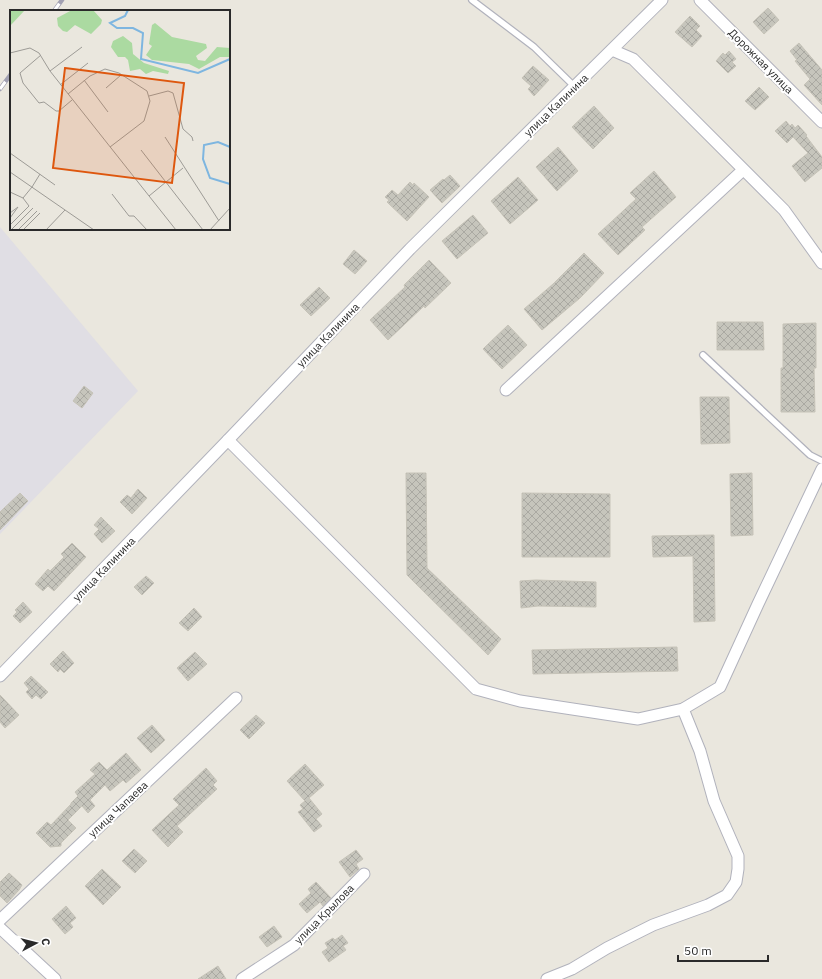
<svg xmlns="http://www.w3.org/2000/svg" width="822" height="979" viewBox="0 0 822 979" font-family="'IBM Plex Sans',sans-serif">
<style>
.industrial{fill:#e0dee4}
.building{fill:url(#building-cross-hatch);stroke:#c6c3b8}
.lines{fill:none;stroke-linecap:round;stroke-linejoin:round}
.lane-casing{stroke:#b1b2bc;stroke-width:8}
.street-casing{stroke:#b1b2bc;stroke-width:13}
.lane{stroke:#fff;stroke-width:5.5}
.street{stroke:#fff;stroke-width:11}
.rail-casing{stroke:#a2a1b2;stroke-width:4.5}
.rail{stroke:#fff;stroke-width:3;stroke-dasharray:9;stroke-linecap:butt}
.labels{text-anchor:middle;stroke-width:4;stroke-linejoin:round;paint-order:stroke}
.street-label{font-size:11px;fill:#2a2a2a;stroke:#fff}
.inset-river{fill:none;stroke:#7eb6e0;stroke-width:2}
.inset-road{fill:none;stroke:#9d9b96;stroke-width:1}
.view{fill:#de570e;fill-opacity:0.15;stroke:#de570e;stroke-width:2}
.inset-edge{fill:none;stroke:#2a2a2a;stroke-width:2}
</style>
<defs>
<pattern id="building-cross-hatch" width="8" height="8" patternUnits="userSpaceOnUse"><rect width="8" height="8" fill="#c6c5bc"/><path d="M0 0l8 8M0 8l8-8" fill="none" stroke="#aaa9a2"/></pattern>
</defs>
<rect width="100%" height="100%" fill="#eae7de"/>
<!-- industrial -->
<polygon class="industrial" points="0,227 138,391 0,534"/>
<!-- building -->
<g class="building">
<polygon points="768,8 779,20 764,34 753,22"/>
<polygon points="690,16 700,26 696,30 702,36 692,47 675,32"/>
<polygon points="799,43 822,70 822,105 804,85 810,79 795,61 797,60 790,51"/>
<polygon points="729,51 736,59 732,62 736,66 728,73 716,61 723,53 725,55"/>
<polygon points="533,66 549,80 534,96 528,89 531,86 522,78"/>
<polygon points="759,87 769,97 755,110 745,101"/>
<polygon points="594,106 614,128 593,149 572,127"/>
<polygon points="786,121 790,126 792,124 795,128 798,125 807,135 806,136 822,157 822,168 805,182 792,166 808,153 793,137 787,143 775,131"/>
<polygon points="558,147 578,171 557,191 536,167"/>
<polygon points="654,171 676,197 642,227 645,230 618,255 598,234 636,199 630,193"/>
<polygon points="450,175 460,186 442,203 430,190 443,179 444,180"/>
<polygon points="518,177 538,200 510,224 491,201"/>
<polygon points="410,182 413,185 414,183 429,197 407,221 387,202 389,200 385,197 392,190 398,195"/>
<polygon points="473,215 488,233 457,259 442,241"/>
<polygon points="354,250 367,261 355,274 343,264"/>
<polygon points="584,253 604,273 580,298 542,330 524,309 553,284"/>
<polygon points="429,260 451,283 425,308 424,306 388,340 370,320 405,287 404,285"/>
<polygon points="319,287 330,298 311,316 300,305"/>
<polygon points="717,322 763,322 764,350 717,350"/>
<polygon points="816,323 816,368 814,368 815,412 781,412 781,368 783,368 783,324"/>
<polygon points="508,325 527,345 502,369 483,349"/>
<polygon points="84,386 93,393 82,408 73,401"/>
<polygon points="700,397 729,397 730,443 701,444"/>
<polygon points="406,473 426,473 427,568 501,639 488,655 407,575"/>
<polygon points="752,473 753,535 731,536 730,474"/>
<polygon points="138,489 147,498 132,514 120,502 127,495 131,498"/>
<polygon points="20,493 28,501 0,530 0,512"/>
<polygon points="522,493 610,494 610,557 522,557"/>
<polygon points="101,517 115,531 102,543 94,534 99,529 94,525"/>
<polygon points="714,535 715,621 694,622 693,556 653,557 652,536"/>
<polygon points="72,543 86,557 54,591 48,586 43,591 35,584 48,569 50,571 64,557 61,554"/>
<polygon points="146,576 154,583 142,595 134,587"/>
<polygon points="536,580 596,582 596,607 538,606 521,608 520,581"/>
<polygon points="23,602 32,612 20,623 13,616 17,612 15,610"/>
<polygon points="194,608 202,617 188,631 179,623"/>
<polygon points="677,647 678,671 533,674 532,650"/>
<polygon points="63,651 74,663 64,673 60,669 58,672 50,664"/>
<polygon points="195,652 207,664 188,681 177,668"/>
<polygon points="31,676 48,692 41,699 36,695 32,699 26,692 29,689 24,683"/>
<polygon points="0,695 19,715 5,728 0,722"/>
<polygon points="256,715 265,723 249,739 240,730"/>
<polygon points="152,725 165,740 151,753 137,738"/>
<polygon points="126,753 141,770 126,783 123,780 110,791 105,785 90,800 95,806 88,813 82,806 68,820 76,828 61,843 61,846 50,847 36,833 47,822 51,825 71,804 71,803 78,796 75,792 95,774 90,770 99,762 107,770"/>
<polygon points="305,764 324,785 309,798 322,814 316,819 322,826 314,832 298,812 303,809 300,805 305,801 287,781"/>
<polygon points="206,768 217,781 213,785 217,789 177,826 183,832 168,847 152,830 179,805 173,799"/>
<polygon points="134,849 147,861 135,873 122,861"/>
<polygon points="356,850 363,859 356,864 359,869 350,877 339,862"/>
<polygon points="102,869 121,887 103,905 85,886"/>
<polygon points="9,873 22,885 19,890 7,903 0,896 0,882"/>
<polygon points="316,882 331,898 323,906 320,902 307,913 299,904 311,893 308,889"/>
<polygon points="66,906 76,918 70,923 73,927 65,934 52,919"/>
<polygon points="274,926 282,937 267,947 259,937"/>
<polygon points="342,935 348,943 343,946 346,950 329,962 322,952 328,948 325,943 333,938 335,940"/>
<polygon points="218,966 226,979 198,979"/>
</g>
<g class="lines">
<!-- lane casing -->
<g class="lane-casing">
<g id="lane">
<polyline points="472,0 534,47 575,87"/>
<polyline points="703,355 810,455 822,461"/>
</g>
</g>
<!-- street casing -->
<g class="street-casing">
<g id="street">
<polyline points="700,0 822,122"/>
<polyline points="612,50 633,59 784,210 822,263"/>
<polyline points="506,390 743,170"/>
<polyline points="228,440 476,689 520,701 638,719 683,709 720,687 758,604 822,469"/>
<polyline points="0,676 228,440 410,249 662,0"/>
<polyline points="0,920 236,698"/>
<polyline points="0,928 55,979"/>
<polyline points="242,979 294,945 364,874"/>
<polyline points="547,979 572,969 607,948 653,925 708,905 727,895 736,882 738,869 738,856 714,801 700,751 683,709"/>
</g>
</g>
<!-- lane -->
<use href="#lane" class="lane"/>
<!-- street -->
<use href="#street" class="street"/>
<!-- rail casing -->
<g class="rail-casing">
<g id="rail">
<polyline points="54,11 62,0"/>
<polyline points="0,89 11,74"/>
</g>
</g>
<!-- rail -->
<use href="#rail" class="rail"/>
</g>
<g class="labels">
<!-- street labels -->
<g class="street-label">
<text transform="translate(761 61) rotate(45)" y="4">Дорожная улица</text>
<text transform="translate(556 105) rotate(-44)" y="4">улица Калинина</text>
<text transform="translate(328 335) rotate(-46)" y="4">улица Калинина</text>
<text transform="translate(104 569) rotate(-46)" y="4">улица Калинина</text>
<text transform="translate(118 809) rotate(-43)" y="4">улица Чапаева</text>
<text transform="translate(324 914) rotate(-45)" y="4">улица Крылова</text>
</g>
</g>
<!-- overview -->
<g transform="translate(10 10)">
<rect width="220" height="220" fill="#eae7de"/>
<path d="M62,0H83L92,10L91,14L81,24L65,15L57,22L53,21L48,16L47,8ZM145,13L162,27L196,34L197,38L186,46L188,50L195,51L207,37L220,38V47H210L189,59L179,54L142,50L136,45L142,36L139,34L142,15ZM113,26L122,33L123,44L134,53L159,61L158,64L143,61L136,64L130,59L120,61L118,50L115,47H108L101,37L103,31Z" fill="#abdaa1"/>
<path d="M0,0H15L0,16Z" fill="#abdaa1"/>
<path class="inset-river" d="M118,0L115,6L100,13L107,18H123L133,23L131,49L188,63L220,49M220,137L208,132L194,135L193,149L200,168L220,174"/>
<path class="inset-road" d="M0,43L20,38L29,43L40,61L166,220M31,45L10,63L13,73L29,93L34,92L46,101H49L62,90M40,61L72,37M74,70L98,102M50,75L78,53M96,78L111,65M58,84L80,66L95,59L109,63L137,81L140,91L134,111L100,137M139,86L158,81L163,83L173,119L182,127L183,131M155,127L209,211M131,140L193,220M0,143L45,175M0,162L84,220M22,177L30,164M0,182L13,188L22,177M102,184L119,206H124L137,220M139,186L173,158M0,203L8,197L0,208M0,215L19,196L13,188M1,220L23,198M8,220L27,201M13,220L30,203M36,220L55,200M200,220L220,198"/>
<path class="view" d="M55,58L174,73L162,173L43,158Z"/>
<rect width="220" height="220" class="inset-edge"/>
</g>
<!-- north arrow -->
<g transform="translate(36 943) rotate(83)" stroke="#ffffff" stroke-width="3" paint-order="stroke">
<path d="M0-3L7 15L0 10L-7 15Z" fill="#2a2a2a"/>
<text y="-6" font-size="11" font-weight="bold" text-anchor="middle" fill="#2a2a2a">С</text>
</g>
<!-- scale -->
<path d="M678 955v6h90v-6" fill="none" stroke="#2a2a2a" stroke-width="2"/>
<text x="684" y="955" font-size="12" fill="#2a2a2a" stroke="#ffffff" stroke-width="3" paint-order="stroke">50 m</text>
</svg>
